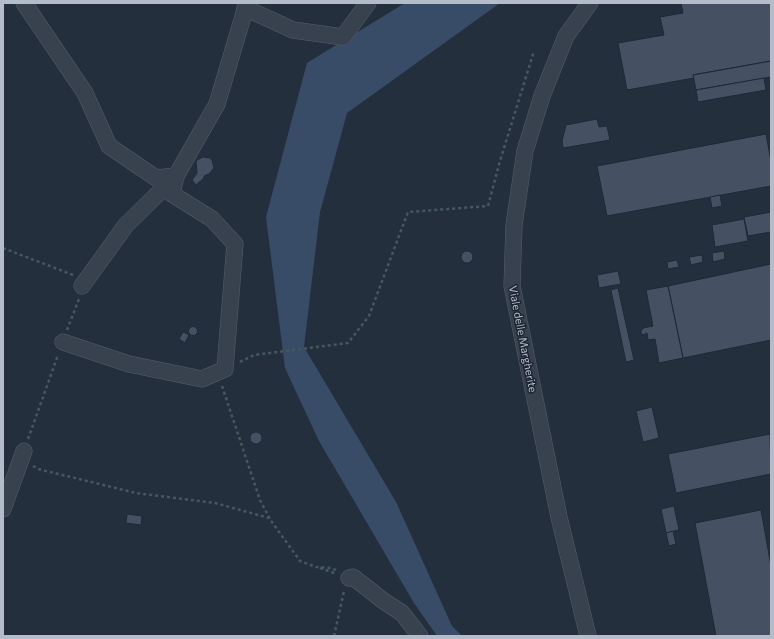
<svg xmlns="http://www.w3.org/2000/svg" width="774" height="639" viewBox="0 0 774 639" font-family="Commissioner,sans-serif">
<style>
.water{fill:#394c67}
.building{fill:#455162;stroke:#1f2835}
.lines{fill:none;stroke-linecap:round;stroke-linejoin:round}
.minor-casing{stroke:#565f6c;stroke-width:17}
.path{stroke:#44595c;stroke-width:2.5;stroke-dasharray:3 3;stroke-linecap:butt}
.minor{stroke:#38414e;stroke-width:16}
.labels{text-anchor:middle;stroke-width:3;stroke-linejoin:round;paint-order:stroke}
.street-label{font-size:11px;fill:#b4bcc9;stroke:#1d2633}
</style>
<rect width="100%" height="100%" fill="#242f3e"/>
<!-- water -->
<polygon class="water" points="405,3 500,3 347,113 320,212 304,347 396,502 452,626 462,636 437,636 414,603 319,441 285,368 266,217 307,63"/>
<!-- building -->
<g class="building">
<polygon points="681,3 771,3 771,61 693,75 694,78 627,90 618,43 664,35 660,17 683,13"/>
<polygon points="771,61 771,77 696,90 693,75"/>
<polygon points="764,78 766,90 698,102 696,90"/>
<polygon points="597,119 599,127 607,126 610,140 563,148 562,141 566,125"/>
<polygon points="766,134 771,161 771,186 607,216 597,166"/>
<polygon points="203,157 210,158 212,160 214,168 209,174 204,176 204,178 196,185 192,180 197,173 196,162 197,160"/>
<polygon points="720,195 722,206 712,208 710,197"/>
<polygon points="771,212 771,232 748,236 744,217"/>
<polygon points="744,219 748,241 715,247 712,225"/>
<polygon points="724,251 725,259 713,262 712,253"/>
<circle cx="467" cy="257" r="6"/>
<polygon points="702,255 703,262 691,265 689,257"/>
<polygon points="677,260 679,267 668,269 667,262"/>
<polygon points="771,264 771,340 683,358 668,286"/>
<polygon points="618,271 621,284 599,288 597,275"/>
<polygon points="668,286 683,358 659,363 655,339 648,340 647,333 643,335 641,333 641,331 643,328 653,326 646,290"/>
<polygon points="618,288 634,360 626,362 611,290"/>
<circle cx="193" cy="331" r="4.5"/>
<polygon points="183,332 189,335 185,343 179,339"/>
<polygon points="652,407 659,438 643,442 636,411"/>
<circle cx="256" cy="438" r="6"/>
<polygon points="770,434 771,474 676,493 668,454"/>
<polygon points="674,506 679,530 666,533 661,509"/>
<polygon points="761,510 771,566 771,636 716,636 695,523"/>
<polygon points="127,514 142,516 141,525 126,523"/>
<polygon points="673,531 676,544 669,546 666,533"/>
</g>
<g class="lines">
<!-- minor casing -->
<g class="minor-casing">
<g id="minor">
<polyline points="24,3 85,93 109,146 156,178 176,176 172,194 212,219 235,244 225,369 202,379 129,364 63,342"/>
<polyline points="245,8 293,30 343,37 368,3"/>
<polyline points="82,286 126,225 176,176 217,104 247,3"/>
<polyline points="3,509 24,451"/>
<polyline points="349,578 353,577 385,602 402,613 420,636"/>
<polyline points="588,636 559,517 512,286 514,225 525,151 542,96 566,36 590,3"/>
</g>
</g>
<!-- path -->
<g class="path">
<polyline points="3,248 73,275"/>
<polyline points="67,330 79,299"/>
<polyline points="240,362 254,355 348,343 369,316 408,212 488,206 500,161 534,51"/>
<polyline points="222,386 260,500 270,519"/>
<polyline points="28,439 58,355"/>
<polyline points="33,466 38,469 136,493 215,503 269,518 300,561 316,567 332,568 337,571"/>
<polyline points="320,568 337,574"/>
<polyline points="334,636 344,591"/>
</g>
<!-- minor -->
<use href="#minor" class="minor"/>
</g>
<g class="labels">
<!-- street labels -->
<g class="street-label">
<text transform="translate(523 339) rotate(79)" y="4">Viale delle Margherite</text>
</g>
</g>
<!-- border -->
<rect width="774" height="639" fill="none" stroke="#b4bcc9" stroke-width="8"/>
</svg>
